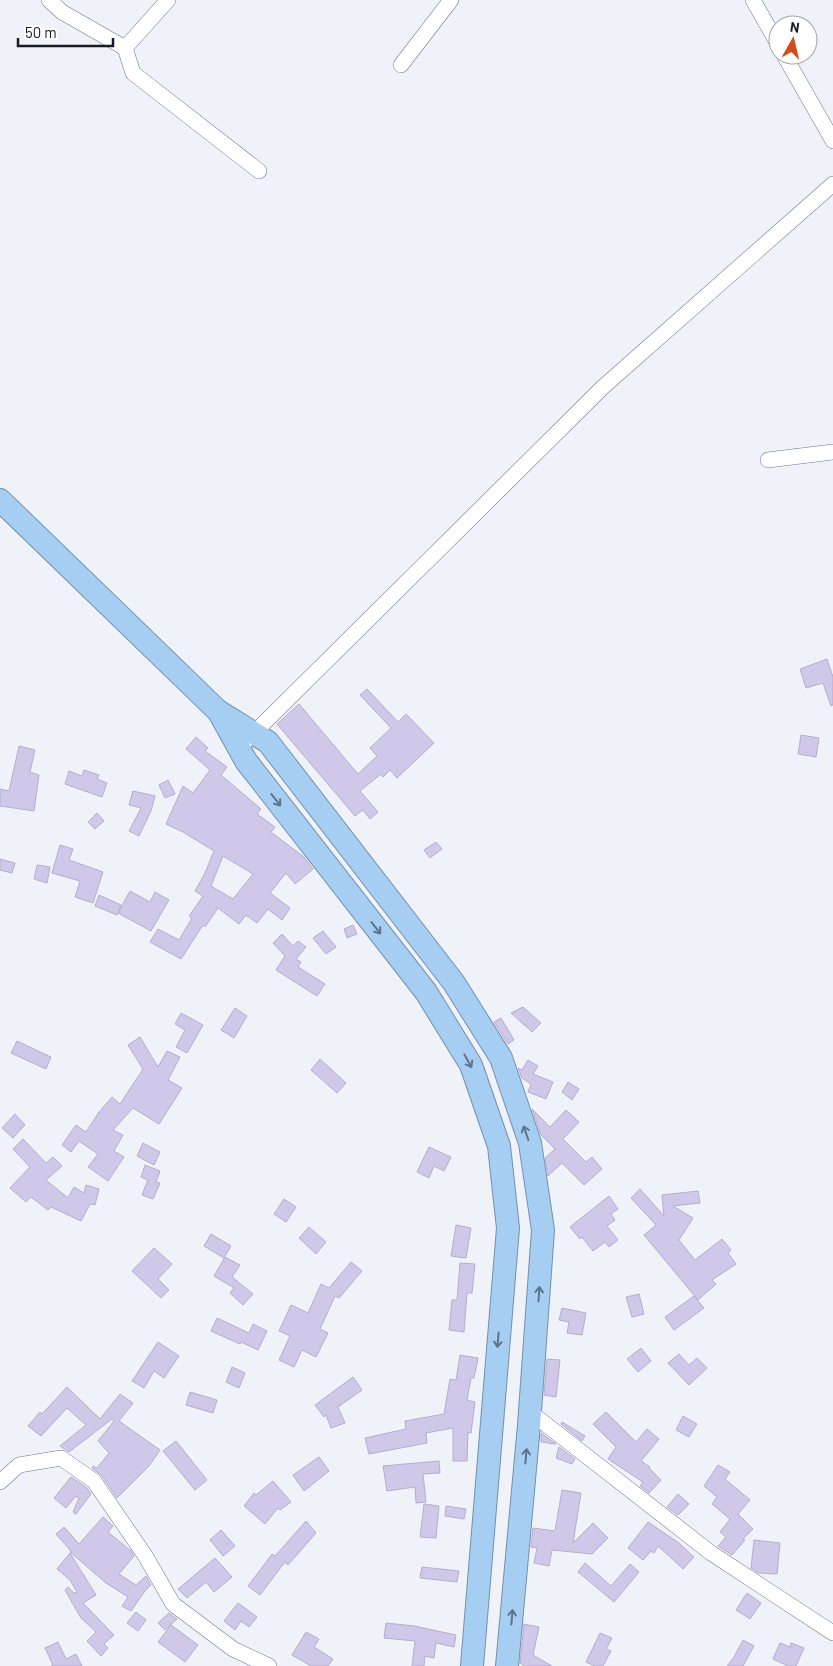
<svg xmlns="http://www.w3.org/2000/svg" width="833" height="1666" viewBox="0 0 833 1666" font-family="Barlow,sans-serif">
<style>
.building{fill:#d0c8e9;stroke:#b4adcd;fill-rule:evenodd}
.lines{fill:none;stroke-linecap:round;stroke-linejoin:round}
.minor-casing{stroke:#6b7591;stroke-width:16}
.highway-casing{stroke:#748fab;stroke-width:24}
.minor{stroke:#fff;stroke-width:15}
.highway{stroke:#a5cef2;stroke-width:22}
.oneway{stroke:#5e748c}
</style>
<rect width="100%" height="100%" fill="#f0f2f9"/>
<!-- building -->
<g class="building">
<polygon points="827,659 833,677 833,705 831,706 823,683 806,688 800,669"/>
<polygon points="367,689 398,722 406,714 434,743 397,778 390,770 383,777 381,774 360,791 378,812 370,819 363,810 355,816 277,724 299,704 358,774 377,756 370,748 391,728 360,695"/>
<polygon points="801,735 819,738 816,757 798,754"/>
<path d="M196,737L208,748L205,751L227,767L221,775L261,809L257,814L275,827L271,832L304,857L313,869L295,884L286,873L270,893L290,908L282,920L268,909L257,923L246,915L239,924L218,908L205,927L203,925L181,959L150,942L158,929L179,940L192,918L189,916L203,896L195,891L205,873L214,851L183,832L166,824L183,786L193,793L210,770L186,749ZM223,856L253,874L233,899L211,886Z"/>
<polygon points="19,746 35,750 30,772 39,775 34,811 0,806 0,789 9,791"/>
<polygon points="84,770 99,775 97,779 107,783 102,797 65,784 69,771 82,776"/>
<polygon points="168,780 175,794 165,798 159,785"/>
<polygon points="133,791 155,796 151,811 139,836 129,831 141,808 129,805"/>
<polygon points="97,813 104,821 95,829 88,822"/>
<polygon points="436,842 442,849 430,858 424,850"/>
<polygon points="60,845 73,849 69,860 103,872 93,903 75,897 80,881 52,873"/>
<polygon points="0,859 15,863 12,873 0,870"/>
<polygon points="37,865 50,867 47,883 34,879"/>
<polygon points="130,891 150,902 155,892 169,900 151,931 118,913"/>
<polygon points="99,895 121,905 117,915 95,906"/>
<polygon points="353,925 357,934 347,938 344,929"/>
<polygon points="323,931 336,947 326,954 313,938"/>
<polygon points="282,934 293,946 298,941 306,947 296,959 301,962 298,967 325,984 317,996 276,970 285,956 273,943"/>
<polygon points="523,1007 541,1023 532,1032 511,1013"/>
<polygon points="235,1008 247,1016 234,1038 221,1030"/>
<polygon points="181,1013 203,1025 187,1053 176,1047 185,1030 175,1024"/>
<polygon points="501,1018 514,1040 508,1044 494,1022"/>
<polygon points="140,1037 158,1067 167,1051 180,1057 168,1080 182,1088 159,1124 133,1108 113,1130 123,1135 114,1151 124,1157 108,1181 88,1167 98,1154 79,1141 71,1152 62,1145 76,1125 86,1132 99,1112 112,1097 120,1104 143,1069 128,1045"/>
<polygon points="17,1041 51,1057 46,1069 11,1053"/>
<polygon points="320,1059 346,1083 337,1093 311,1070"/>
<polygon points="528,1060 538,1066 533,1074 553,1082 546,1099 528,1092 531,1084 522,1078 518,1068 522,1070"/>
<polygon points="568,1082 579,1089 572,1100 562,1092"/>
<polygon points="532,1109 550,1127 566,1110 579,1122 563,1139 586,1162 592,1157 602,1169 584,1185 562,1163 548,1176 545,1158 555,1149 541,1135"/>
<polygon points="15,1114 25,1125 13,1138 2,1128"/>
<polygon points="23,1139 46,1163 53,1157 62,1166 46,1180 68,1198 74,1187 84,1193 86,1185 99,1189 95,1205 90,1204 81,1221 51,1207 48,1210 31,1197 26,1202 10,1188 30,1167 13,1149"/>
<polygon points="143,1143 160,1152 154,1165 137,1156"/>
<polygon points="429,1147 451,1157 444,1171 434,1166 429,1178 417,1172"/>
<polygon points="145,1165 160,1171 156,1182 160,1183 153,1199 142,1195 148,1180 141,1177"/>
<polygon points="640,1189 664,1216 662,1195 698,1191 700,1203 673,1206 693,1218 679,1240 695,1260 722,1239 731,1250 728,1253 736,1264 712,1280 716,1284 698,1300 644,1235 656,1225 631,1198"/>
<polygon points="609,1196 618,1209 611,1214 615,1220 607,1226 618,1240 609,1247 605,1242 593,1251 582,1237 580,1239 570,1227"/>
<polygon points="284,1199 296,1207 286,1222 274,1214"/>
<polygon points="456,1225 471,1228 466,1258 451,1256"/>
<polygon points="309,1227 326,1242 316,1254 299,1238"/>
<polygon points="211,1234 231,1246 224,1258 204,1246"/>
<polygon points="154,1248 172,1264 158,1279 169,1290 161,1298 132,1271"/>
<polygon points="225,1257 240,1265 232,1277 253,1294 243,1305 230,1293 234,1288 214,1276"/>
<polygon points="351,1262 362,1271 339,1298 335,1296 320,1329 328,1333 316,1357 302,1350 294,1367 279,1360 290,1336 279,1331 291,1305 308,1313 321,1284 329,1288"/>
<polygon points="460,1263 475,1264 472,1293 467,1293 464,1332 449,1330 452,1300 457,1300"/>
<polygon points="639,1294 644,1314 632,1317 626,1297"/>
<polygon points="694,1296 704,1308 674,1330 665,1317"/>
<polygon points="562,1308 586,1313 582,1335 567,1333 569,1322 559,1320"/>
<polygon points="217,1318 249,1333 253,1324 267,1331 258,1350 241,1342 240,1344 211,1331"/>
<polygon points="158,1342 179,1356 164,1378 154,1371 144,1388 132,1381"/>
<polygon points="641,1348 651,1361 638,1372 627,1359"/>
<polygon points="679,1354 689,1365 697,1358 707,1368 689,1385 668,1363"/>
<polygon points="460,1355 478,1358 474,1378 471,1378 467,1400 475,1402 471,1433 468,1432 467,1461 453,1461 453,1428 426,1433 427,1443 369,1454 365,1438 406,1429 405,1421 444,1414 450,1379 456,1380"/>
<polygon points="547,1359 560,1360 556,1397 544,1395"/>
<polygon points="232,1367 245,1373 239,1388 226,1382"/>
<polygon points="353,1377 362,1390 338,1407 345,1423 331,1428 326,1415 324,1417 315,1405"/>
<polygon points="67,1387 100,1419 120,1394 133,1403 119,1421 160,1450 149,1466 117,1498 102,1476 92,1468 93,1466 97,1468 109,1453 98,1441 114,1421 112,1419 69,1452 60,1446 86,1425 67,1408 41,1436 28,1426 40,1412 42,1414"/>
<polygon points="190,1392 217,1400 213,1413 186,1405"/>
<polygon points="606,1412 636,1442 647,1429 659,1439 641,1461 650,1467 649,1468 661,1480 649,1493 640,1486 643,1482 608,1459 616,1447 593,1424"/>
<polygon points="683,1416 697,1424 689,1437 676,1430"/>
<polygon points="562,1422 585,1436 582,1441 561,1424"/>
<polygon points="541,1433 556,1444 541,1442"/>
<polygon points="176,1441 207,1480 195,1490 163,1451"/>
<polygon points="559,1447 575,1459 572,1464 556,1458"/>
<polygon points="319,1457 329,1471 304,1491 293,1475"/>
<polygon points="439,1461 440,1473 423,1474 426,1502 416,1503 415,1487 387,1491 383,1466"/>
<polygon points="718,1465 730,1472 725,1479 750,1500 738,1514 753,1529 743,1539 745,1540 732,1555 718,1546 726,1537 720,1532 730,1519 712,1504 717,1497 704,1486"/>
<polygon points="71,1477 87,1488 91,1494 76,1514 73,1512 79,1498 76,1496 66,1508 54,1498"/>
<polygon points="273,1481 291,1502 280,1510 278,1508 265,1524 244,1506 254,1493 256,1495"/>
<polygon points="562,1490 581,1493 573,1543 593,1523 608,1538 592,1554 552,1550 549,1566 534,1563 537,1548 531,1547 533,1528 555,1531"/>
<polygon points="678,1494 689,1504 678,1515 667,1507"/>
<polygon points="424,1504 439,1506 436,1538 420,1537"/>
<polygon points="446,1506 466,1509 464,1519 445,1516"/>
<polygon points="103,1517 113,1526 108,1532 131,1551 134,1556 119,1574 136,1585 146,1576 151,1585 145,1591 131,1611 122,1606 128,1597 106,1583 70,1552 71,1551 56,1534 64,1527 79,1544"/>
<polygon points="306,1521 316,1533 288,1565 285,1562 260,1595 248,1586 272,1554 275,1556"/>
<polygon points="648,1522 679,1543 694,1557 683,1569 658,1546 654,1553 651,1551 643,1560 628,1548"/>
<polygon points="221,1530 235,1546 223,1556 210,1540"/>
<polygon points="754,1540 780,1543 777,1574 758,1573 751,1568"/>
<polygon points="70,1553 96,1595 83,1603 114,1635 104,1644 108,1648 101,1656 87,1641 96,1632 81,1618 65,1590 68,1587 74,1593 77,1592 70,1580 57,1569"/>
<polygon points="215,1558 232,1577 214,1592 206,1582 187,1598 178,1589"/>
<polygon points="585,1563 611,1586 630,1564 639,1572 614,1602 578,1572"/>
<polygon points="422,1567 459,1571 457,1582 420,1578"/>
<polygon points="747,1593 761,1603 750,1619 736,1610"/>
<polygon points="238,1603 257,1617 249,1627 241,1621 235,1630 224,1621"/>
<polygon points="136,1612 146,1620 138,1631 127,1623"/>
<polygon points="169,1613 177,1619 165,1630 158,1623"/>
<polygon points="386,1623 414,1626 456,1635 454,1647 436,1643 434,1658 425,1656 424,1666 412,1666 415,1641 384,1638"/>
<polygon points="524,1624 539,1627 533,1655 552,1666 525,1666 520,1663"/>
<polygon points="171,1625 198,1645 185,1662 158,1642"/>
<polygon points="306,1632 319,1639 314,1647 333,1659 328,1666 311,1666 292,1655"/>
<polygon points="600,1633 612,1638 606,1649 611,1651 603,1666 595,1666 586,1662"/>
<polygon points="743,1640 754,1646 743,1666 727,1666 734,1657"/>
<polygon points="58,1642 66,1659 76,1654 82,1666 51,1666 53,1665 45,1648"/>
<polygon points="780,1643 790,1647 791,1643 804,1648 796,1666 788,1666 773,1659"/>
</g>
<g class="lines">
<!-- minor casing -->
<g class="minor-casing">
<g id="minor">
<polyline points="49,0 62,12 125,48"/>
<polyline points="168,0 125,48 133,73 259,171"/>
<polyline points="753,0 778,44"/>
<polyline points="784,55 833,141"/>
<polyline points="401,65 451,0"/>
<polyline points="768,460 833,452"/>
<polyline points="247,740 603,387 833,184"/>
<polyline points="530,1412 711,1553 833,1633"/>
<polyline points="0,1482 19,1465 61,1458 94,1481 146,1557 173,1604 233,1649 269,1666"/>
</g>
</g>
<!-- highway casing -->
<g class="highway-casing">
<g id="highway">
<polyline points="0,500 218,711 268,742 454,983 501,1058 530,1143 543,1230 529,1425 507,1666"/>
<polyline points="220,714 246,761 426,992 471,1065 499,1146 508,1228 472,1666"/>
</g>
</g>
<!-- minor -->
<use href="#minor" class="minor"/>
<!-- highway -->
<use href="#highway" class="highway"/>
</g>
<!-- one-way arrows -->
<defs><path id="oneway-shaft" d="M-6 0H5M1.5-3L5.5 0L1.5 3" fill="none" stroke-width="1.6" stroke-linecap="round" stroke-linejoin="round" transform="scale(1.25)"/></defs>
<g class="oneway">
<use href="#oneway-shaft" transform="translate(276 800) rotate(52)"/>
<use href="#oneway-shaft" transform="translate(376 928) rotate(52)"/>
<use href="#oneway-shaft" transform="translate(468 1061) rotate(61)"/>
<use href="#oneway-shaft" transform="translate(526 1133) rotate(-109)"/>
<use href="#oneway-shaft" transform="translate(539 1294) rotate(-86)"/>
<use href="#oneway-shaft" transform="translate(498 1340) rotate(95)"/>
<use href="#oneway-shaft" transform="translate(526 1456) rotate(-85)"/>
<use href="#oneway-shaft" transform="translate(512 1617) rotate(-85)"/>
</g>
<!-- north arrow -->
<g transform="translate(793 40) rotate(8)"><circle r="24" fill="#ffffff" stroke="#a3a4a9"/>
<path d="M0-4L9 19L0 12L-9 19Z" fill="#d34c18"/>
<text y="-8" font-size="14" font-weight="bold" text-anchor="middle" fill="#181b27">N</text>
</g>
<!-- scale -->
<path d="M18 38v8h95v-8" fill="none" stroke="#181b27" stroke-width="2.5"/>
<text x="25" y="38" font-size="15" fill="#181b27" stroke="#ffffff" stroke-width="4" paint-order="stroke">50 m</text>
</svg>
